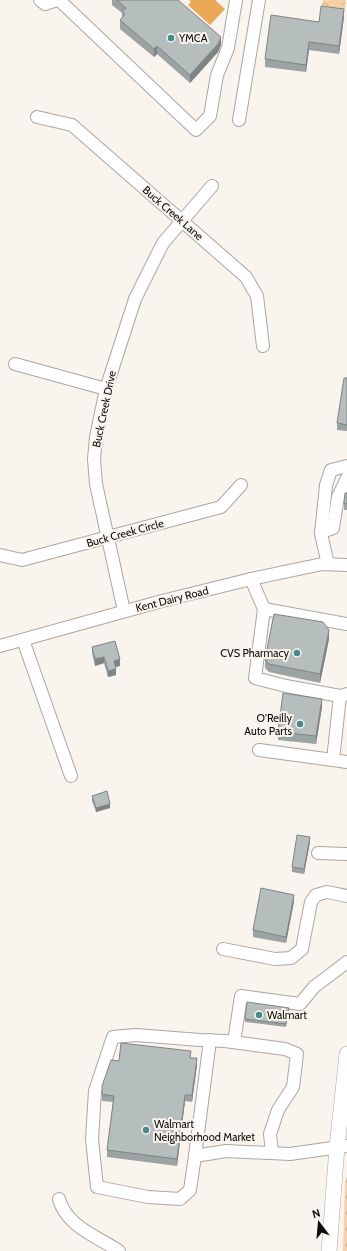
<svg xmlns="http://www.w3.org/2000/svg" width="347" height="1251" viewBox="0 0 347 1251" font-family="Cabin,sans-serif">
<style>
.cemetery{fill:url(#cemetery-stones)}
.park{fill:url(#park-crowns)}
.water{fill:#eca756}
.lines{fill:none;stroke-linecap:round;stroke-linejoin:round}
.minor-casing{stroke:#aba6a0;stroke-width:14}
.major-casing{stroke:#aba6a0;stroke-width:16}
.minor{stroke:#fff;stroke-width:12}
.major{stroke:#fff;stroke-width:15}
.wall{fill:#9ca3a3}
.shaded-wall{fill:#7f8484}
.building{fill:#b5bdbd;stroke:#7f8484}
.poi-dot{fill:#438b8c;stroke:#f9f4ee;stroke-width:1.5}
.labels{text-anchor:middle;stroke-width:4;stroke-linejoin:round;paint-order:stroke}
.poi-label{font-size:11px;fill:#0d0b09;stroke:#f9f4ee;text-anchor:start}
.street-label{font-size:11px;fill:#0d0b09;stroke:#f9f4ee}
</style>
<defs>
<pattern id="cemetery-stones" width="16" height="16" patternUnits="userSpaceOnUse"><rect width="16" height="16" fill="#f9d0a5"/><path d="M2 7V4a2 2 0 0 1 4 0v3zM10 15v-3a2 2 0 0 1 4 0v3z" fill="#d4b18d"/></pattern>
<pattern id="park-crowns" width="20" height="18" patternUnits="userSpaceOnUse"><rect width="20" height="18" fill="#f9d0a5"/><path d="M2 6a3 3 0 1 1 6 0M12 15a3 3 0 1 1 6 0" fill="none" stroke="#d4b18d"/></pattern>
</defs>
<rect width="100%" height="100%" fill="#f9f4ee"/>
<!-- cemetery -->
<polygon class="cemetery" points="347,1176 347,1251 343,1251 345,1182"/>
<!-- park -->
<polygon class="park" points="323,0 346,0 344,15 321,10"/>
<!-- water -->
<polygon class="water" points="189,0 215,0 225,9 210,25 188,5 191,2"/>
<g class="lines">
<!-- minor casing -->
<g class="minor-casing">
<g id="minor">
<polyline points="40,0 45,4 57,0"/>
<polyline points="59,0 196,130 210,116 217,75 228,48 236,0"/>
<polyline points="37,117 72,125 246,277 257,296 263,346"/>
<polyline points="239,120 259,0"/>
<polyline points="15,364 106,389"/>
<polyline points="321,532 333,528 338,497 347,478"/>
<polyline points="0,555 22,560 221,507 241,485"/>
<polyline points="328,564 321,534 326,485 331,470 347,466"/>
<polyline points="251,579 264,609 255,678 286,686 340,696 347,694"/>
<polyline points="264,609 347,624"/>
<polyline points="124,611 96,484 94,459 96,437 106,389 135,299 163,243 212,186"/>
<polyline points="23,640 71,776"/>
<polyline points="0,646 162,601 251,579 322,564 347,565"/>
<polyline points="340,696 333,760 347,762"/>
<polyline points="259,750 333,760"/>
<polyline points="318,853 347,854"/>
<polyline points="223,949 275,959 291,958 302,949 311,902 316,895 327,892 347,896"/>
<polyline points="234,1042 241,996 300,1004 314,987 347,962"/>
<polyline points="272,1152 270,1134 278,1110 293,1087 297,1054 285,1049 225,1041 200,1040 136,1035 113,1037 95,1091 92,1139 97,1187 148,1197 180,1199 190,1190 195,1156 226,1151 290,1154 347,1146"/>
<polyline points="195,1156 210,1040"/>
<path d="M59,1199C66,1226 98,1237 119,1251"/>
</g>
</g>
<!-- major casing -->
<g class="major-casing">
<polyline id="major" points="329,1251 337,1147 347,1054"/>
</g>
<!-- minor -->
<use href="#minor" class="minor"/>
<!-- major -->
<use href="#major" class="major"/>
</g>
<!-- wall -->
<g class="wall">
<polygon points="112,0 137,0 221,45 218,52 190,83 157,54 154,57 120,29 120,20 122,17 122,13 112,5"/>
<polygon points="344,17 339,54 309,50 306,72 265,67 265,59 319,22"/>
<polygon points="347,378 347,431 337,430 337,423"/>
<polygon points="347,493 347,510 344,510 344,503"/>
<polygon points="329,639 320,683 269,672 265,668 265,659"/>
<polygon points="92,647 120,666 115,667 116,675 108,677 104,663 95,666 92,653"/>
<polygon points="322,707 316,744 278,740 278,732"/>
<polygon points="92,796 110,808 96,812 92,801"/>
<polygon points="310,842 304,874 292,872 292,867"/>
<polygon points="294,901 286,943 253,937 253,930"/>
<polygon points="289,1010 286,1027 245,1022 245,1019"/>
<polygon points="191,1058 197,1065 192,1102 185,1101 177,1166 107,1157 107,1150 113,1102 102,1101 102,1094 119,1061"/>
</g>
<!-- shaded-wall -->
<g class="shaded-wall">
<polygon points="344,9 344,17 339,54 339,46"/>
<polygon points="221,37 221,45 218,52 190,83 190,75"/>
<polygon points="309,42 309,50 306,72 306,65"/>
<polygon points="157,46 157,54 154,57 154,49"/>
<polygon points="329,630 329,639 320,683 320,674"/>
<polygon points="104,657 104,663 95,666 95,659"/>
<polygon points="120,659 120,666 114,667 114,661"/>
<polygon points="116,669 116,675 108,677 108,671"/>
<polygon points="322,699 322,707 316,744 316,736"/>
<polygon points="110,804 110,808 96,812 96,808"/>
<polygon points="310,837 310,842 304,874 304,869"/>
<polygon points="294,895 294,901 286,943 286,937"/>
<polygon points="197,1058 197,1065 192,1102 192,1095"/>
<polygon points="185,1095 185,1101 177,1166 177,1159"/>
</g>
<!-- building -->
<g class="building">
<polygon points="117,0 178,0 221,37 218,44 190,75 157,46 154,49 120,20 125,14 122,11 126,8"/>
<polygon points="321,6 344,9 339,46 309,42 306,65 265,59 271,15 319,22"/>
<polygon points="344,378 347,378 347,425 337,423"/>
<polygon points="345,493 347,493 347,504 344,503"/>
<polygon points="274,614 323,622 329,630 320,674 269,664 265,659"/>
<polygon points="115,641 120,659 114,661 116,669 108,671 104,657 95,659 92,647"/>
<polygon points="283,693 322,699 316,736 278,732"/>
<polygon points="107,791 110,804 96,808 92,796"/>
<polygon points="297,835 310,837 304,869 292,867"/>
<polygon points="261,888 294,895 286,937 253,930"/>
<polygon points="247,1002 289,1008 286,1024 245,1019"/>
<polygon points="121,1043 191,1051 190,1058 197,1058 192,1095 185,1095 177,1159 107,1150 114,1096 102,1094 102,1086 111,1060 119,1061"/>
</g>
<!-- markers -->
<g class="poi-dot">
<circle cx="171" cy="38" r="4"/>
<circle cx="297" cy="653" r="4"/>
<circle cx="300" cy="724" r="4"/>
<circle cx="259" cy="1015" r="4"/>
<circle cx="146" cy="1130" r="4"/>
</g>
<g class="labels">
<!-- poi labels -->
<g class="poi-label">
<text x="179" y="42">YMCA</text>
<text x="289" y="657" text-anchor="end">CVS Pharmacy</text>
<text x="292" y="722" text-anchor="end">O'Reilly<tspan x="292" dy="13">Auto Parts</tspan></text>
<text x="267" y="1019">Walmart</text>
<text x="154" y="1128">Walmart<tspan x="154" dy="13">Neighborhood Market</tspan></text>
</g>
<!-- street labels -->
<g class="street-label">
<text transform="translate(173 213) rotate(41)" y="4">Buck Creek Lane</text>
<text transform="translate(104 409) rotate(-78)" y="4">Buck Creek Drive</text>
<text transform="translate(125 533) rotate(-15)" y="4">Buck Creek Circle</text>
<text transform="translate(172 599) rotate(-14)" y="4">Kent Dairy Road</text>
</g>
</g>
<!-- north arrow -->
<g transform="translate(319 1223) rotate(344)" stroke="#f9f4ee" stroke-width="3" paint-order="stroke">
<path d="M0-3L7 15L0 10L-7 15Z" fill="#0d0b09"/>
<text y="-6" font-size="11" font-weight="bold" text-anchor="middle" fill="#0d0b09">N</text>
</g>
</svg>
